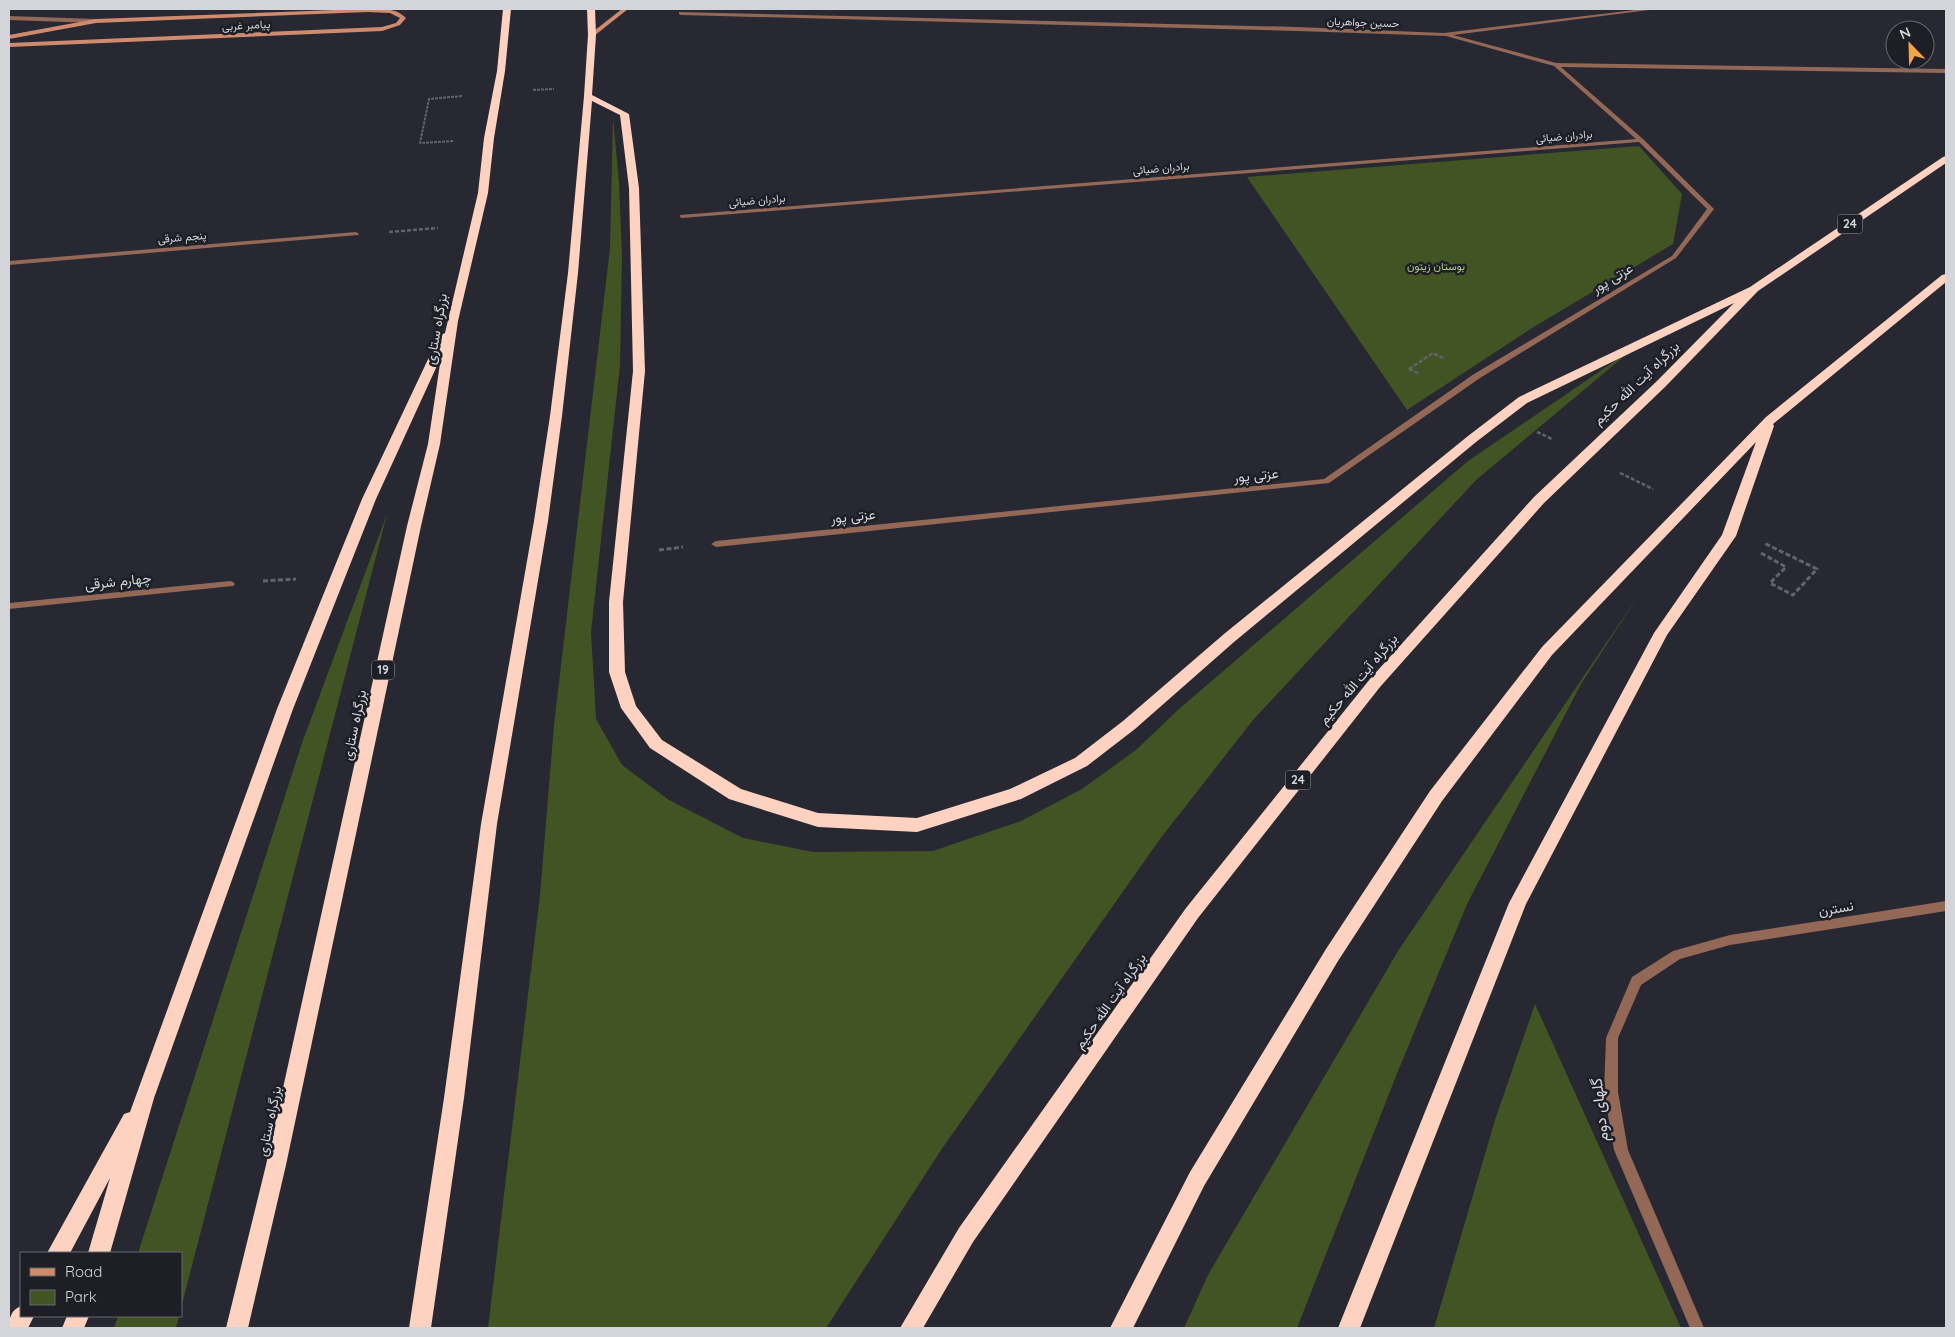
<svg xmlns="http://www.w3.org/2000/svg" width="1955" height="1337" viewBox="0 0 1955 1337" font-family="Quicksand,Vazirmatn,sans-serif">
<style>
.green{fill:#435424}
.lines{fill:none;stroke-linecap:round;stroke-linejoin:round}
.path-far2{stroke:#62636b;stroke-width:2;stroke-dasharray:3 1;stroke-linecap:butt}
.path-far1{stroke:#62636b;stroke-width:2.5;stroke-dasharray:4 2;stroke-linecap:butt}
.path{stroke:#62636b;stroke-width:3;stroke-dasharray:5 2.5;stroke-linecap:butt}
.street{fill:#936856;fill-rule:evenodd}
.secondary{fill:#d08b6f;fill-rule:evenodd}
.highway{fill:#fed2c0;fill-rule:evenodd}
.labels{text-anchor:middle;stroke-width:5;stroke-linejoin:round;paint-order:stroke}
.far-street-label{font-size:11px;fill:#d4d5db;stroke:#1e1e27}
.far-park-label{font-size:11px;fill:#b3d183;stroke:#1e1e27}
.shield{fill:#1e1e27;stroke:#9d9ea5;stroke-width:1}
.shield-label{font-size:12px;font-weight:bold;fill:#d4d5db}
.street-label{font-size:14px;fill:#d4d5db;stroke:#1e1e27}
.near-street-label{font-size:16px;fill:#d4d5db;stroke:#1e1e27}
</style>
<rect width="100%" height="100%" fill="#272831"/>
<!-- green -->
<g class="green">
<polygon points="613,118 619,182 622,256 620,365 591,632 596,719 622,765 669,800 743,838 813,852 933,851 1021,821 1082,789 1136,750 1179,709 1468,461 1634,348 1476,480 1253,720 1160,839 941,1150 826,1328 488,1328 540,895 554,725 610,248"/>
<polygon points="1639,146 1682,194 1673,244 1532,328 1407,410 1247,177"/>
<polygon points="387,514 181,1308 181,1253 138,1253 302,743"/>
<polygon points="1640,593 1581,684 1467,904 1396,1076 1297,1328 1184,1328 1208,1275 1398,951"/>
<polygon points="1535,1004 1681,1328 1434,1328 1495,1120"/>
<polygon points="118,1316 179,1316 176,1328 114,1328"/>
</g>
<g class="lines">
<!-- path-far2 -->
<g class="path-far2">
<polyline points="533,90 554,89"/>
<polyline points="453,141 420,143 429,99 462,96"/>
</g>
<!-- path-far1 -->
<g class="path-far1">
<polyline points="389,232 438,228"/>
<polyline points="1409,369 1420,374"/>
<polyline points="1409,369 1433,353 1445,359"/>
<polyline points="1537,432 1552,439"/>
<polyline points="1620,473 1653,489"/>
</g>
<!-- path -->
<g class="path">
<polyline points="659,550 683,547"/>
<polyline points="1761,553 1786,567 1770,583 1793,595 1817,569 1764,543"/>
<polyline points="263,581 296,579"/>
</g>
<!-- street -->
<g class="street">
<polygon points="1643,9 1657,9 1453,35 1556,63 1946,69 1946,73 1561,67 1643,139 1714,209 1676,258 1480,378 1329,483 716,547 711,544 716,541 1324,479 1474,374 1672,256 1707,209 1639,142 682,218 680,217 680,215 1636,139 1554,66 1446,36 1297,31 681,15 679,14 679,12 1297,27 1444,33"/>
<polygon points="9,16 96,19 99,21 96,23 9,20"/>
<polygon points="356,232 359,234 358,235 9,265 9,261"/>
<polygon points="230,581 233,582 235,584 233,586 9,609 9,603"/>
<polygon points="1946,901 1946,911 1730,945 1680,959 1641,985 1618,1038 1618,1092 1628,1150 1704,1328 1690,1328 1614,1150 1604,1092 1606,1038 1632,977 1673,951 1730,935"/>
</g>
<!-- secondary -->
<g class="secondary">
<path d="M361,9C376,9 395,6 406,18L400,25L382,31L9,47V43L382,27L396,23L400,18L390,13L368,12L96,23L9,39V35L96,19Z"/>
<polygon points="622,9 628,9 594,36 590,36 590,34"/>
</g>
<!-- highway -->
<g class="highway">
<polygon points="503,9 511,9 505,71 494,138 488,193 458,321 440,444 421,526 286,1165 248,1328 226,1328 266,1165 407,526 428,444 441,357 376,499 293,709 154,1098 110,1253 88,1253 110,1178 70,1253 47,1253 124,1114 130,1112 277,709 362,499 439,336 445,333 478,193 484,138 497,71"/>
<polygon points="587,9 595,9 596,35 592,95 629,114 639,188 645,371 623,602 625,672 636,706 662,740 741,789 818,813 917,818 1010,789 1075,758 1123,721 1224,634 1468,436 1519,397 1750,287 1943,157 1946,156 1946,163 1758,291 1665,387 1544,503 1380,687 1198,918 973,1242 923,1328 900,1328 959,1228 1186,908 1370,679 1534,497 1657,381 1734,303 1527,403 1476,442 1234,642 1135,729 1087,766 1021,799 917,832 818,827 729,799 650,748 621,708 609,672 609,602 633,371 629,188 620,115 592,101 578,273 562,416 548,521 497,824 464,1098 431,1328 409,1328 444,1098 481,824 534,521 550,416 568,273 584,96 588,35"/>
<polygon points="1946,274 1946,282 1773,424 1774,426 1736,536 1667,635 1526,904 1360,1328 1338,1328 1509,903 1654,633 1722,535 1756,442 1552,655 1442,801 1338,961 1204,1186 1133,1328 1110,1328 1190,1172 1326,949 1430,791 1542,647 1766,417 1942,275"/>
<path d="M21,1306V1316H34L28,1328H9C9,1318 11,1310 21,1306Z"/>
<polygon points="67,1316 89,1316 84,1328 62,1328"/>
</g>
</g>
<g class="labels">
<!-- far-street labels -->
<g class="far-street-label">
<text transform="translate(1363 22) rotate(2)" y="4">حسین جواهریان</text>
<text transform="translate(246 25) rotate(-3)" y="4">پیامبر غربی</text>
<text transform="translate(1564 136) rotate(-5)" y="4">برادران ضیائی</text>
<text transform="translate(1161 168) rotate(-5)" y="4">برادران ضیائی</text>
<text transform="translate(757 200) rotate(-5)" y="4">برادران ضیائی</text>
<text transform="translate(182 237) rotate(-5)" y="4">پنجم شرقی</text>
</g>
<!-- far-park labels -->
<g class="far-park-label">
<text x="1436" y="270">بوستان زیتون</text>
</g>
<!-- shield labels -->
<g class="shield">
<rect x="1837.5" y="214.5" width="25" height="19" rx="4"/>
<rect x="372" y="660.5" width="22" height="19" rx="4"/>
<rect x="1285.5" y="770.5" width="25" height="19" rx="4"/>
</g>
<g class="shield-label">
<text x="1850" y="228">24</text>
<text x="383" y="674">19</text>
<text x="1298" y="784">24</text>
</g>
<!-- street labels -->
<g class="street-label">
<text transform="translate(1612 278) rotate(-31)" y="5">عزتی پور</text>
<text transform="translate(436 329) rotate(-80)" y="5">بزرگراه ستاری</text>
<text transform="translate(1636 383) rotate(-44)" y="5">بزرگراه آیت الله حکیم</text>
<text transform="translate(1256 475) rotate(-6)" y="5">عزتی پور</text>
<text transform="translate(853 516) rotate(-6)" y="5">عزتی پور</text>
<text transform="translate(118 581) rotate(-6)" y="5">چهارم شرقی</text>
<text transform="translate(1358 679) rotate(-50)" y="5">بزرگراه آیت الله حکیم</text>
<text transform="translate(354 725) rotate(-78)" y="5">بزرگراه ستاری</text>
<text transform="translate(1836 908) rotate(-9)" y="5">نسترن</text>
<text transform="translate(1110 1001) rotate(-55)" y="5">بزرگراه آیت الله حکیم</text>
<text transform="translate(269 1121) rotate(-78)" y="5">بزرگراه ستاری</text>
</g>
<!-- near-street labels -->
<g class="near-street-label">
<text transform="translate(1599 1110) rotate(-96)" y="6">گلهای دوم</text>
</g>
</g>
<!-- border -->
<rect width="1955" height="1337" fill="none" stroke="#d4d5db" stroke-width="20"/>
<!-- legend -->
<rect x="20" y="1252" width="162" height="65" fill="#1e1e27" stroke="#67676f"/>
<rect x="30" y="1268" width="25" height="8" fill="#d08b6f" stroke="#67676f"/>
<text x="65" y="1277" font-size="15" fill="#d4d5db">Road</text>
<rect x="30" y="1290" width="25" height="15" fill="#435424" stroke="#67676f"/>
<text x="65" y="1302" font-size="15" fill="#d4d5db">Park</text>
<!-- north arrow -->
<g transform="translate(1910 45) rotate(337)"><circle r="24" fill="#1e1e27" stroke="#67676f"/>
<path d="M0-4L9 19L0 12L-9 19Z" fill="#f5a345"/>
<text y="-8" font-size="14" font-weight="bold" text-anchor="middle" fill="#d4d5db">N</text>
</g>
</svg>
